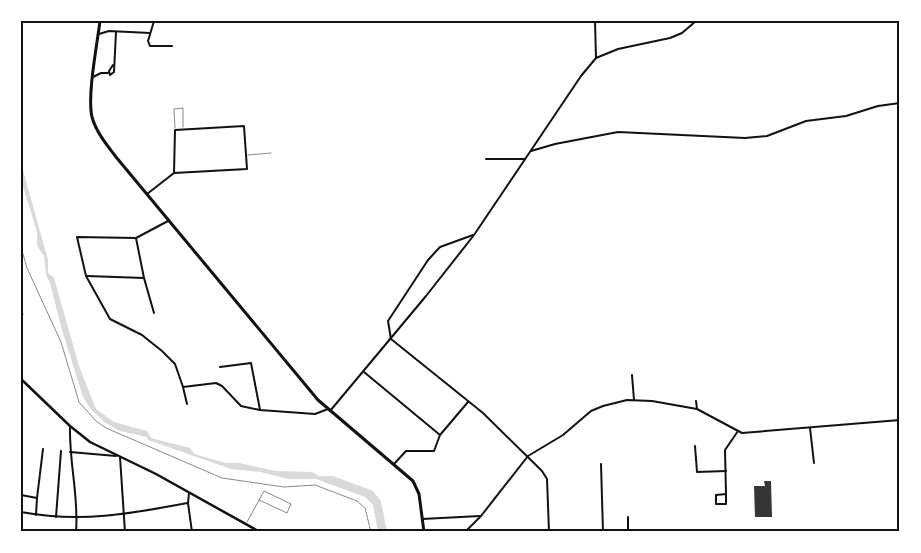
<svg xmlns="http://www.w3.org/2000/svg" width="921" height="553" viewBox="0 0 921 553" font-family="'Noto Sans',sans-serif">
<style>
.water{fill:#d9d9d9}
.building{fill:#353535}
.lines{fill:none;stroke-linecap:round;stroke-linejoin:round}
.path{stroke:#111;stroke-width:0.5}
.service{stroke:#111;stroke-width:0.5}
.minor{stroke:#111;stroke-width:2}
.secondary{stroke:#111;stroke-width:2.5}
.primary{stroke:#111;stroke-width:3}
.neatline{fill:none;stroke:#111;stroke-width:2}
</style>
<rect width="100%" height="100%" fill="#fff"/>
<!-- water -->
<polygon class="water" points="21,163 48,260 48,273 54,278 79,366 96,409 114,422 147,431 151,438 190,448 194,454 226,463 239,463 276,471 312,472 319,476 333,476 373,491 381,501 387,532 378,532 373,505 365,497 316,479 288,479 261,472 231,469 148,440 147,437 120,431 104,422 90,408 83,397 62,330 50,283 46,275 44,256 37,246 37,232 21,180"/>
<!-- building -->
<polygon class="building" points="764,481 771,481 772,517 755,517 754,486 765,486"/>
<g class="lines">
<!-- path -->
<g class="path">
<polyline points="21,247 27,268 61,342 79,402 96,421 106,428 222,478 284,487 315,485 357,501 365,508 371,532"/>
<polyline points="885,532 900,531"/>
</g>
<!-- service -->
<g class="service">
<polyline points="175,128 174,109 183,108 183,127"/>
<polyline points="248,155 271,153"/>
<polyline points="21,309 23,314 21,321"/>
<polyline points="247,522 264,491 291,504 287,513 259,500"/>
</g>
<!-- minor -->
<g class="minor">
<polyline points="154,21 148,41 150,46 172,46"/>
<polyline points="595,21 596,58"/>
<polyline points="99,34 109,31 150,33"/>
<polyline points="113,65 109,71 110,75 114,72 116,32"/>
<polyline points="93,77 101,73 108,73"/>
<polygon points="244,126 247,169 174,173 175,130"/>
<polyline points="531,151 555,144 618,132 745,138 767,136 806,121 846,116 878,106 900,103"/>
<polyline points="486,159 525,159"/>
<polyline points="147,194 174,173"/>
<polyline points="168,221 136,238 77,237 86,276 110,319 142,335 162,351 175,364 183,387 216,383 222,386 241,406 260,410 315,414 328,409"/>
<polyline points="473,235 440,247 428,260 388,321 391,339 483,413 542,471 547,479 549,532"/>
<polyline points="136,238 144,278 154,313"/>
<polyline points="87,276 144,278"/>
<polyline points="220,367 251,363 260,410"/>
<polyline points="364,372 440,435 468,402"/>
<polyline points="632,375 634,400"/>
<polyline points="183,387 187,404"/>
<polyline points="696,401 697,409"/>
<polyline points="330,411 426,296 474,235 581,76 596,58 618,49 670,38 682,33 696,21"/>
<path d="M70,427C69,462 79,497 76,532"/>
<polyline points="810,428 814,463"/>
<polyline points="695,446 697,472 726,471"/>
<polyline points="70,452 116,456"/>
<polyline points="120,457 125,532"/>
<polyline points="394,464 406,451 434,451 440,435"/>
<polyline points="601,464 603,532"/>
<polyline points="189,493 188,503 192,532"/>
<polyline points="726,494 726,504 716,504 716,495 726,494 725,450 738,431"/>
<polyline points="21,495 37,498 36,515"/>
<polyline points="37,498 43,449"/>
<path d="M21,512C81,523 129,514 188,503"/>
<polyline points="56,517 61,451"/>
<polyline points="628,517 628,532"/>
<polyline points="422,519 480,516"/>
<polyline points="465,532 481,516 528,456 563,435 591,411 603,406 627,400 652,401 697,409 742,433 900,420"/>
</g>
<!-- secondary -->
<polyline class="secondary" points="21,379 70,426 90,442 156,474 260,532"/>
<!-- primary -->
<path class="primary" d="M100,21C97,45 87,96 92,117C96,132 107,145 116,157L318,400L413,481L419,494L424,532"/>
</g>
<!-- border -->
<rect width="921" height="553" fill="none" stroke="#ffffff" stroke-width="45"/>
<rect x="22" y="22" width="876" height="508" class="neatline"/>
</svg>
